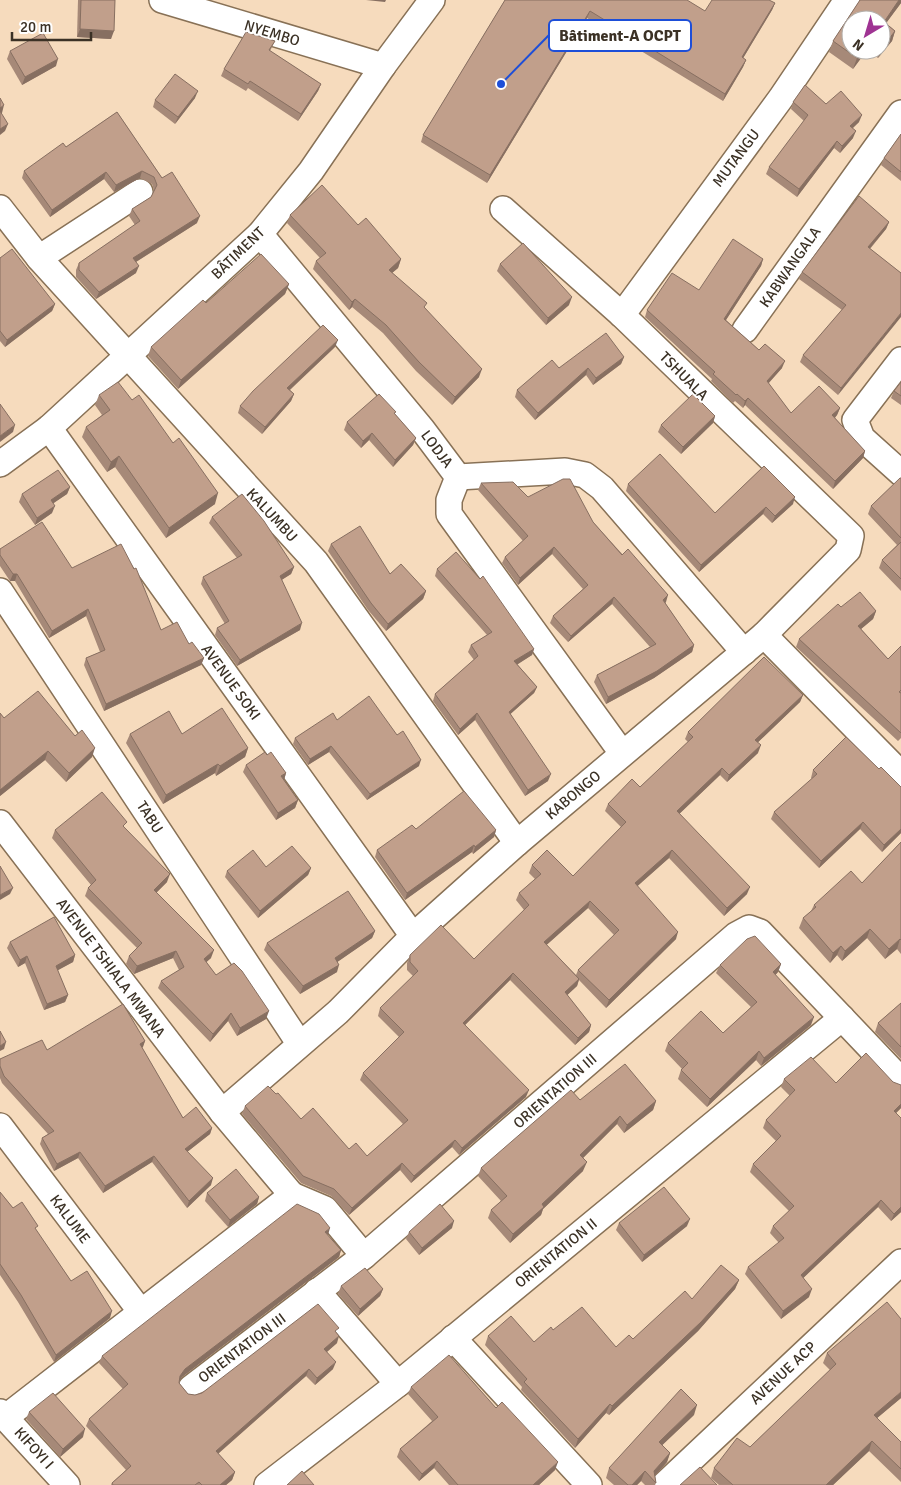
<svg xmlns="http://www.w3.org/2000/svg" width="901" height="1485" viewBox="0 0 901 1485" font-family="Signika,sans-serif">
<style>
.lines{fill:none;stroke-linecap:round;stroke-linejoin:round}
.minor-casing{stroke:#887156;stroke-width:28}
.minor{stroke:#fff;stroke-width:25}
.wall{fill:#a68978;fill-rule:evenodd}
.shaded-wall{fill:#876f61}
.building{fill:#c19f8b;stroke:#876f61}
.labels{text-anchor:middle;stroke-width:4;stroke-linejoin:round;paint-order:stroke}
.street-label{font-size:15px;fill:#3b3125;stroke:#fff}
.leader{fill:none;stroke:#1d4ed8;stroke-width:2}
.callout-dot{fill:#1d4ed8;stroke:#fff;stroke-width:2}
.callout{fill:#fff;stroke:#1d4ed8;stroke-width:2}
.callout-label{font-size:16px;text-anchor:middle;font-weight:bold;fill:#3b3125}
</style>
<rect width="100%" height="100%" fill="#f6dbbd"/>
<g class="lines">
<!-- minor casing -->
<g class="minor-casing">
<g id="minor">
<polyline points="162,0 383,66"/>
<polyline points="0,208 39,258 316,562 517,843"/>
<polyline points="260,234 422,429 458,477 449,500 449,514 622,753"/>
<polyline points="39,258 140,192"/>
<polyline points="622,315 781,98 847,0"/>
<polyline points="745,330 901,113"/>
<polyline points="901,360 855,420 862,438 901,473"/>
<polyline points="49,428 413,936"/>
<polyline points="0,464 49,428 260,234 311,171 383,66 432,0"/>
<polyline points="458,477 565,471 585,475 602,488 744,652"/>
<polyline points="0,591 299,1043"/>
<polyline points="764,635 901,774"/>
<polyline points="0,823 222,1112 292,1195 6,1417"/>
<polyline points="222,1112 338,1012 413,936 517,843 764,635 848,550 851,536 622,315 503,209"/>
<polyline points="0,1126 141,1312"/>
<polyline points="292,1195 325,1209 364,1256"/>
<polyline points="317,1291 398,1384"/>
<polyline points="453,1338 589,1485"/>
<polyline points="191,1388 364,1256 736,935 749,928 760,932 901,1080"/>
<polyline points="0,1412 67,1485"/>
<polyline points="267,1485 398,1384 842,1018"/>
<polyline points="664,1485 901,1262"/>
</g>
</g>
<!-- minor -->
<use href="#minor" class="minor"/>
</g>
<!-- wall -->
<g class="wall">
<polygon points="78,0 115,0 111,39 77,37"/>
<polygon points="505,0 705,11 775,3 772,10 743,58 746,60 743,67 723,101 587,18 487,183 421,142 423,135"/>
<polygon points="860,0 901,0 901,3 886,23 895,31 892,41 878,58 867,50 881,50 881,20 851,20 851,50 867,50 853,69 829,52 833,41"/>
<polygon points="275,41 270,51 321,84 318,91 298,121 248,88 246,91 221,76 224,69"/>
<polygon points="10,51 56,66 22,85 7,59"/>
<polygon points="195,98 175,124 153,107 155,100"/>
<polygon points="793,102 826,104 859,122 853,128 853,138 840,153 834,148 797,197 766,174 769,167 804,121 791,109"/>
<polygon points="117,112 162,178 197,223 136,262 136,273 96,299 76,277 76,270 79,263 135,225 129,216 132,209 151,197 154,190 152,184 140,178 114,192 104,179 50,217 22,178 24,171 66,147"/>
<polygon points="901,134 901,181 881,165 884,158"/>
<polygon points="290,215 358,225 401,259 398,268 392,273 425,308 479,377 452,405 416,371 383,333 352,307 349,310 313,269 316,261 320,258 287,223"/>
<polygon points="889,222 886,229 870,249 901,273 838,395 800,362 803,355 842,310 799,279 802,272"/>
<polygon points="0,258 55,304 52,311 5,347 0,341"/>
<polygon points="763,259 761,266 726,320 759,350 782,368 768,384 791,413 840,408 837,415 835,418 865,451 863,458 833,489 745,405 743,408 735,401 733,403 711,381 712,379 645,317 647,310 699,290"/>
<polygon points="500,264 569,305 546,325 497,271"/>
<polygon points="289,284 285,294 178,389 148,356 151,347 206,303"/>
<polygon points="335,347 290,390 294,394 291,401 262,434 238,413 240,406"/>
<polygon points="624,357 621,364 593,385 586,375 535,420 515,397 517,390 559,368"/>
<polygon points="901,382 901,405 891,398 894,391"/>
<polygon points="99,395 132,400 215,504 166,538 115,467 107,472 82,437 86,427 102,415 95,405"/>
<polygon points="395,414 416,438 413,445 393,467 369,440 361,448 344,430 347,422"/>
<polygon points="715,416 713,423 681,454 658,432 661,425"/>
<polygon points="764,466 793,504 772,523 763,514 699,572 626,491 628,484 715,513"/>
<polygon points="901,478 901,591 879,568 882,560 897,545 868,514 871,506"/>
<polygon points="481,483 528,497 593,522 666,602 665,603 694,645 692,652 654,678 606,704 594,682 597,675 650,647 612,604 568,642 550,623 553,616 583,589 552,554 518,585 502,563 505,557 523,541 478,490"/>
<polygon points="70,487 67,494 53,503 52,513 35,525 19,502 22,494"/>
<polygon points="212,517 294,567 291,574 281,580 300,630 237,666 215,635 217,628 225,624 201,584 203,577 237,558 209,523"/>
<polygon points="331,544 426,591 423,599 386,631 368,610 328,551"/>
<polygon points="0,549 72,568 161,630 189,644 204,658 201,665 104,711 84,665 86,658 100,652 86,616 49,638 15,581 10,581 0,566"/>
<polygon points="437,569 534,649 532,655 517,664 537,687 534,693 510,714 548,781 525,796 475,720 458,735 433,701 435,694 474,660 468,652 471,645 487,635 435,576"/>
<polygon points="841,607 876,611 873,619 861,629 888,659 901,646 901,738 898,741 796,647 799,639"/>
<path d="M803,695L800,702L758,742V753L727,782L720,775L679,814L747,894L724,916L669,858L637,886L676,939L606,1008L579,980L577,986L567,995L591,1025L589,1032L575,1045L510,980L465,1025L526,1097L459,1155L452,1147L411,1183L400,1170L349,1215L331,1196L301,1183L242,1114L245,1106L276,1094L301,1119L349,1149L367,1156L403,1124L360,1080L363,1073L399,1037L378,1016L380,1008L413,976L407,970V963L410,955L474,959L524,910L516,900L519,893L535,879L529,873L532,865L573,876L621,827L605,811L608,804L640,787L688,742L685,739L688,732ZM588,908L614,935L578,970L576,975L546,945Z"/>
<polygon points="0,713 4,718 75,736 92,757 66,782 45,760 0,796"/>
<polygon points="337,720 419,766 367,800 329,752 308,765 293,744 295,738"/>
<polygon points="130,734 182,734 248,748 245,757 216,776 215,773 163,804 126,743"/>
<polygon points="267,755 286,773 284,780 298,800 295,808 276,820 243,772 246,765"/>
<polygon points="813,770 901,833 882,852 860,829 819,868 771,819 774,812 812,779 811,778"/>
<polygon points="125,828 167,882 156,893 211,958 206,962 216,975 266,1019 237,1036 228,1021 210,1042 158,988 161,981 179,970 173,958 134,974 126,964 129,956 137,948 85,896 88,888 91,885 52,838 55,830"/>
<polygon points="416,829 496,830 494,837 473,854 472,852 405,900 375,857 377,850"/>
<polygon points="901,842 901,954 897,949 885,959 867,938 842,961 837,955 830,963 799,928 803,918 811,911 814,905 862,883"/>
<polygon points="266,867 311,868 308,875 258,918 225,877 227,871"/>
<polygon points="375,931 372,938 337,962 337,972 300,994 264,950 267,943"/>
<polygon points="10,942 75,955 73,962 57,970 68,995 65,1002 44,1010 25,963 18,967 7,948"/>
<polygon points="781,964 778,972 775,975 811,1025 761,1066 756,1060 707,1107 678,1079 681,1070 682,1069 665,1051 668,1043 723,1033 751,1007 716,973 720,965"/>
<polygon points="901,1003 901,1059 875,1032 878,1023"/>
<polygon points="145,1041 142,1048 183,1118 212,1128 210,1134 187,1152 211,1185 187,1208 152,1162 103,1193 78,1158 54,1171 40,1144 42,1138 48,1134 2,1083 0,1078 0,1059 47,1050"/>
<polygon points="784,1079 836,1083 901,1108 896,1113 901,1118 901,1212 891,1221 878,1207 803,1278 809,1297 781,1319 745,1274 748,1267 779,1243 770,1233 773,1226 789,1211 750,1172 753,1164 776,1141 763,1128 766,1120 790,1096 781,1087"/>
<polygon points="580,1100 656,1101 653,1110 624,1133 617,1124 583,1158 583,1171 543,1209 541,1215 510,1243 488,1218 491,1210 501,1201 478,1176 481,1168"/>
<polygon points="0,1192 13,1208 36,1230 71,1281 110,1318 54,1362 18,1302 0,1275"/>
<polygon points="207,1193 259,1197 257,1204 228,1227 205,1201"/>
<polygon points="619,1223 687,1226 642,1262 616,1230"/>
<polygon points="452,1228 419,1255 406,1239 409,1232"/>
<polygon points="327,1235 341,1250 339,1257 182,1377 180,1380 179,1383 188,1394 195,1395 337,1333 337,1343 327,1352 333,1369 315,1385 306,1376 218,1454 235,1472 232,1480 226,1485 111,1485 112,1483 126,1470 86,1426 89,1419 123,1389 99,1363 102,1356"/>
<polygon points="739,1280 735,1289 698,1331 609,1415 606,1413 575,1448 521,1390 522,1387 485,1345 488,1336 534,1342 553,1330 616,1347 633,1339 692,1299"/>
<polygon points="341,1286 383,1289 380,1296 358,1316 338,1294"/>
<polygon points="827,1353 901,1398 877,1418 901,1442 901,1482 869,1451 833,1485 719,1485 711,1478 714,1468 750,1447 830,1370 823,1363"/>
<polygon points="411,1387 496,1408 555,1470 539,1485 449,1485 434,1468 419,1481 397,1457 400,1449 432,1421 408,1394"/>
<polygon points="29,1412 83,1437 60,1457 26,1419"/>
<polygon points="694,1415 662,1445 670,1453 667,1462 655,1476 656,1483 655,1485 645,1485 641,1481 637,1485 614,1485 606,1478 609,1468"/>
</g>
<!-- shaded-wall -->
<g class="shaded-wall">
<polygon points="366,0 386,0 385,2"/>
<polygon points="899,0 901,0 901,3 881,30 884,22"/>
<polygon points="775,3 772,10 739,65 742,57"/>
<polygon points="590,11 587,18 487,183 490,175"/>
<polygon points="80,29 114,31 111,39 77,37"/>
<polygon points="895,31 892,41 878,58 882,48"/>
<polygon points="863,50 867,50 853,69 857,58"/>
<polygon points="58,59 56,66 22,85 25,77"/>
<polygon points="746,60 743,67 723,101 725,94"/>
<polygon points="321,84 318,91 298,121 301,114"/>
<polygon points="198,91 195,98 175,124 178,117"/>
<polygon points="4,105 2,113 0,114 0,108"/>
<polygon points="862,115 859,122 847,133 850,126"/>
<polygon points="8,124 5,131 0,135 0,129"/>
<polygon points="856,131 853,138 840,153 842,146"/>
<polygon points="837,141 834,148 797,197 799,189"/>
<polygon points="142,171 140,178 114,192 116,185"/>
<polygon points="106,172 104,179 50,217 52,210"/>
<polygon points="200,216 197,223 131,265 133,258"/>
<polygon points="889,222 886,229 865,254 868,247"/>
<polygon points="401,259 398,268 386,278 389,270"/>
<polygon points="763,259 761,266 722,326 724,319"/>
<polygon points="139,266 136,273 96,299 99,292"/>
<polygon points="289,284 285,294 178,389 181,380"/>
<polygon points="572,297 569,305 546,325 548,318"/>
<polygon points="355,299 352,307 349,310 352,302"/>
<polygon points="55,304 52,311 5,347 7,340"/>
<polygon points="901,313 901,317 838,395 841,388"/>
<polygon points="338,340 335,347 284,395 287,388"/>
<polygon points="624,357 621,364 593,385 596,378"/>
<polygon points="785,361 782,368 764,388 767,381"/>
<polygon points="588,368 586,375 535,420 538,413"/>
<polygon points="482,369 479,377 452,405 455,397"/>
<polygon points="294,394 291,401 262,434 265,427"/>
<polygon points="748,398 745,405 743,408 745,401"/>
<polygon points="840,408 837,415 830,423 832,415"/>
<polygon points="715,416 713,423 681,454 683,447"/>
<polygon points="15,425 13,432 0,442 0,436"/>
<polygon points="372,433 369,440 361,448 363,441"/>
<polygon points="416,438 413,445 393,467 395,460"/>
<polygon points="865,451 863,458 833,489 835,481"/>
<polygon points="119,456 115,467 107,472 111,462"/>
<polygon points="70,487 67,494 48,507 51,500"/>
<polygon points="218,493 215,504 166,538 169,528"/>
<polygon points="795,497 793,504 772,523 775,516"/>
<polygon points="55,506 52,513 35,525 37,518"/>
<polygon points="766,507 763,514 699,572 701,565"/>
<polygon points="554,547 552,554 518,585 520,578"/>
<polygon points="294,567 291,574 277,583 280,576"/>
<polygon points="13,574 17,574 15,581 10,581"/>
<polygon points="426,591 423,599 386,631 388,624"/>
<polygon points="668,595 666,602 661,607 663,600"/>
<polygon points="614,597 612,604 568,642 571,636"/>
<polygon points="88,609 86,616 49,638 52,631"/>
<polygon points="876,611 873,619 855,634 858,626"/>
<polygon points="302,623 300,630 237,666 240,660"/>
<polygon points="694,645 692,652 654,678 606,704 608,697"/>
<polygon points="534,649 532,655 512,668 514,661"/>
<polygon points="204,658 201,665 104,711 106,704"/>
<polygon points="537,687 534,693 506,718 509,712"/>
<polygon points="803,695 800,702 753,747 755,740"/>
<polygon points="477,713 475,720 458,735 460,729"/>
<polygon points="761,745 758,753 727,782 729,775"/>
<polygon points="331,746 329,752 308,765 310,759"/>
<polygon points="95,748 92,757 66,782 69,773"/>
<polygon points="248,748 245,757 216,776 220,766"/>
<polygon points="48,751 45,760 0,796 0,790"/>
<polygon points="421,760 419,766 367,800 370,794"/>
<polygon points="218,764 215,773 163,804 166,795"/>
<polygon points="722,768 720,775 674,819 677,811"/>
<polygon points="286,773 284,780 281,776"/>
<polygon points="551,774 548,781 525,796 528,790"/>
<polygon points="298,800 295,808 276,820 278,813"/>
<polygon points="863,822 860,829 819,868 821,861"/>
<polygon points="901,829 901,833 882,852 884,845"/>
<polygon points="496,830 494,837 473,854 475,847"/>
<polygon points="474,845 472,852 405,900 407,893"/>
<polygon points="672,850 669,858 632,891 635,883"/>
<polygon points="311,868 308,875 258,918 260,911"/>
<polygon points="170,874 167,882 151,898 154,890"/>
<polygon points="750,887 747,894 724,916 727,908"/>
<polygon points="13,888 10,894 0,900 0,895"/>
<polygon points="590,901 588,908 541,950 544,942"/>
<polygon points="870,929 867,938 842,961 845,951"/>
<polygon points="375,931 372,938 333,965 335,958"/>
<polygon points="678,932 676,939 606,1008 609,1000"/>
<polygon points="900,939 897,949 885,959 889,949"/>
<polygon points="841,946 837,955 830,963 833,953"/>
<polygon points="214,950 211,958 201,967 204,959"/>
<polygon points="176,951 173,958 134,974 137,966"/>
<polygon points="75,955 73,962 53,973 56,966"/>
<polygon points="27,956 25,963 18,967 20,960"/>
<polygon points="781,964 778,972 770,981 773,972"/>
<polygon points="339,965 337,972 300,994 303,986"/>
<polygon points="513,973 510,980 460,1030 463,1023"/>
<polygon points="579,979 577,986 562,1000 565,992"/>
<polygon points="68,995 65,1002 44,1010 47,1004"/>
<polygon points="269,1011 266,1019 237,1036 240,1028"/>
<polygon points="231,1013 228,1021 210,1042 213,1034"/>
<polygon points="814,1017 811,1025 761,1066 764,1058"/>
<polygon points="591,1025 589,1032 575,1045 578,1038"/>
<polygon points="145,1041 143,1047 137,1051 140,1044"/>
<polygon points="6,1042 4,1049 0,1051 0,1046"/>
<polygon points="759,1051 756,1060 707,1107 710,1099"/>
<polygon points="529,1090 526,1097 459,1155 462,1148"/>
<polygon points="656,1101 653,1110 624,1133 627,1125"/>
<polygon points="901,1104 901,1108 891,1118 894,1111"/>
<polygon points="620,1116 617,1124 577,1164 580,1155"/>
<polygon points="212,1128 210,1134 182,1156 185,1149"/>
<polygon points="455,1140 452,1147 411,1183 414,1176"/>
<polygon points="80,1152 78,1158 54,1171 57,1164"/>
<polygon points="154,1156 152,1162 103,1193 105,1186"/>
<polygon points="587,1162 583,1171 543,1209 541,1215 510,1243 513,1234 542,1204"/>
<polygon points="402,1163 400,1170 349,1215 352,1208"/>
<polygon points="213,1178 211,1185 187,1208 189,1201"/>
<polygon points="259,1197 257,1204 228,1227 230,1220"/>
<polygon points="881,1200 878,1207 798,1283 801,1275"/>
<polygon points="901,1207 901,1212 891,1221 894,1214"/>
<polygon points="690,1219 687,1226 642,1262 644,1255"/>
<polygon points="454,1221 452,1228 419,1255 422,1248"/>
<polygon points="330,1228 328,1235 325,1232"/>
<polygon points="341,1250 339,1257 182,1377 178,1383 180,1376 185,1369"/>
<polygon points="739,1280 735,1289 698,1331 609,1415 612,1406"/>
<polygon points="383,1289 380,1296 358,1316 360,1309"/>
<polygon points="812,1289 809,1297 781,1319 783,1311"/>
<polygon points="112,1311 110,1318 54,1362 56,1355"/>
<polygon points="339,1336 337,1343 322,1356 324,1349"/>
<polygon points="336,1362 333,1369 315,1385 317,1378"/>
<polygon points="309,1369 306,1376 213,1458 216,1451"/>
<polygon points="901,1392 901,1398 870,1424 874,1415"/>
<polygon points="610,1404 606,1413 575,1448 578,1439"/>
<polygon points="697,1405 694,1415 655,1452 659,1442"/>
<polygon points="85,1429 83,1437 60,1457 63,1449"/>
<polygon points="872,1441 869,1451 833,1485 826,1485"/>
<polygon points="670,1453 667,1462 652,1479 654,1471"/>
<polygon points="437,1461 434,1468 419,1481 422,1474"/>
<polygon points="558,1462 555,1470 539,1485 533,1485"/>
<polygon points="645,1471 641,1481 637,1485 632,1485"/>
<polygon points="235,1472 232,1480 226,1485 220,1485"/>
</g>
<!-- building -->
<g class="building">
<polygon points="81,0 115,0 114,31 80,29"/>
<polygon points="505,0 687,0 705,11 712,0 769,0 775,3 742,57 746,60 725,94 590,11 490,175 423,135"/>
<polygon points="860,0 899,0 884,22 895,31 882,48 881,47 881,20 851,20 851,50 863,50 857,58 833,41"/>
<polygon points="246,32 275,41 269,50 321,84 301,114 250,81 248,84 224,69"/>
<polygon points="43,33 58,59 25,77 10,51"/>
<polygon points="175,74 198,91 178,117 155,100"/>
<polygon points="805,85 826,104 841,91 862,115 850,126 856,131 842,146 837,141 799,189 769,167 808,115 793,102"/>
<polygon points="0,98 4,105 0,108"/>
<polygon points="0,111 8,124 0,129"/>
<polygon points="117,112 162,178 172,172 200,216 133,258 139,266 99,292 79,270 79,263 140,221 132,209 151,197 157,185 154,177 142,171 116,185 106,172 52,210 24,171 63,143 66,147"/>
<polygon points="901,134 901,172 884,158"/>
<polygon points="322,185 358,225 366,218 401,259 389,270 427,303 424,307 482,369 455,397 419,362 386,325 355,299 352,302 316,261 326,253 290,215"/>
<polygon points="859,196 889,222 868,247 901,273 901,313 841,388 803,355 846,305 802,272"/>
<polygon points="733,239 763,259 724,319 759,350 765,344 785,361 767,381 791,413 819,386 840,408 832,415 865,451 835,481 748,398 745,401 737,394 736,395 713,374 715,372 647,310 672,273 699,290"/>
<polygon points="523,243 572,297 548,318 500,264"/>
<polygon points="12,249 55,304 7,340 0,331 0,258"/>
<polygon points="261,254 289,284 181,380 151,347 203,300 206,303"/>
<polygon points="323,325 338,340 287,388 294,394 265,427 240,406 253,391"/>
<polygon points="606,333 624,357 596,378 588,368 538,413 517,390 552,360 559,368"/>
<polygon points="118,382 132,400 139,395 173,443 179,438 218,493 169,528 119,456 111,462 86,427 110,410 99,395"/>
<polygon points="901,382 901,396 894,391"/>
<polygon points="379,394 396,412 394,413 416,438 395,460 372,433 363,441 347,422"/>
<polygon points="693,394 715,416 683,447 661,425"/>
<polygon points="0,404 15,425 0,436"/>
<polygon points="660,454 715,513 764,466 795,497 775,516 766,507 701,565 628,484"/>
<polygon points="58,470 70,487 51,500 55,506 37,518 22,494"/>
<polygon points="900,478 901,478 901,538 871,506"/>
<polygon points="563,479 570,479 593,522 622,555 628,549 668,595 663,600 694,645 657,671 608,697 597,675 656,644 614,597 571,636 553,616 588,585 554,547 520,578 505,557 528,536 481,483 513,482 528,497"/>
<polygon points="242,494 264,521 294,567 280,576 302,623 240,660 217,628 229,621 203,577 242,555 212,517"/>
<polygon points="42,522 72,568 121,544 134,569 136,568 161,630 177,622 189,644 192,642 204,658 106,704 86,658 105,650 88,609 52,631 17,574 13,574 0,555 0,549"/>
<polygon points="360,526 390,574 401,564 426,591 388,624 371,603 331,544"/>
<polygon points="901,542 901,579 882,560"/>
<polygon points="456,552 480,579 483,576 534,649 514,661 537,687 509,712 551,774 528,790 477,713 460,729 435,694 478,656 471,645 492,632 437,569"/>
<polygon points="860,592 876,611 858,626 888,659 901,646 901,690 899,692 901,693 901,733 799,639 838,604 841,607"/>
<polygon points="764,657 803,695 755,740 761,745 729,775 722,768 677,811 750,887 727,908 672,850 635,883 678,932 609,1000 578,970 619,930 590,901 544,942 579,979 565,992 591,1025 578,1038 513,973 463,1023 529,1090 462,1148 455,1140 414,1176 402,1163 352,1208 334,1189 303,1176 245,1106 268,1086 276,1094 278,1093 301,1119 313,1108 349,1149 356,1143 367,1156 408,1120 363,1073 404,1032 380,1008 418,971 410,962 410,955 441,925 474,959 529,905 519,893 541,874 532,865 547,850 573,876 626,822 608,804 632,779 640,787 693,737 688,732"/>
<polygon points="38,691 75,736 82,730 95,748 69,773 48,751 0,790 0,713 4,718"/>
<polygon points="369,696 397,735 403,731 421,760 370,794 331,746 310,759 295,738 333,713 337,720"/>
<polygon points="222,708 248,748 220,766 218,764 166,795 130,734 169,711 182,734"/>
<polygon points="846,737 879,769 881,767 901,787 901,829 884,845 863,822 821,861 774,812 817,774 813,770"/>
<polygon points="265,752 267,755 271,752 286,773 281,776 298,800 278,813 246,765"/>
<polygon points="464,791 496,830 475,847 474,845 407,893 377,850 412,825 416,829"/>
<polygon points="102,792 127,822 123,826 170,874 154,890 214,950 204,959 216,975 234,963 242,971 269,1011 240,1028 231,1013 213,1034 161,981 184,967 176,951 137,966 129,956 142,943 88,888 96,880 55,830"/>
<polygon points="901,842 901,940 900,939 889,949 870,929 845,951 841,946 833,953 803,918 816,907 814,905 851,871 862,883"/>
<polygon points="292,846 311,868 260,911 227,871 253,850 266,867"/>
<polygon points="0,866 13,888 0,895"/>
<polygon points="348,891 375,931 335,958 339,965 303,986 267,943"/>
<polygon points="54,917 75,955 56,966 68,995 47,1004 27,956 20,960 10,942"/>
<polygon points="755,936 781,964 773,972 814,1017 764,1058 759,1051 710,1099 681,1070 688,1063 668,1043 701,1011 723,1033 757,1002 720,965 747,939"/>
<polygon points="901,1003 901,1047 878,1023"/>
<polygon points="123,1004 145,1041 140,1044 183,1118 196,1107 212,1128 185,1149 213,1178 189,1201 154,1156 105,1186 80,1152 57,1164 42,1138 54,1131 4,1076 0,1066 0,1059 42,1040 47,1050"/>
<polygon points="0,1031 6,1042 0,1046"/>
<polygon points="866,1053 893,1082 901,1085 901,1104 894,1111 901,1118 901,1207 894,1214 881,1200 801,1275 812,1289 783,1311 748,1267 784,1238 773,1226 794,1206 753,1164 781,1136 766,1120 795,1090 784,1079 811,1057 836,1083"/>
<polygon points="625,1064 656,1101 627,1125 620,1116 580,1155 587,1162 542,1204 544,1207 513,1234 491,1210 507,1196 481,1168 571,1090 580,1100"/>
<polygon points="236,1169 259,1197 230,1220 207,1193"/>
<polygon points="664,1187 690,1219 644,1255 619,1223"/>
<polygon points="0,1192 13,1208 22,1202 38,1226 35,1228 71,1281 87,1271 112,1311 56,1355 21,1295 0,1264"/>
<polygon points="297,1204 319,1214 330,1228 325,1232 341,1250 185,1369 180,1376 179,1383 188,1394 195,1395 202,1393 318,1304 339,1328 335,1331 339,1336 324,1349 336,1362 317,1378 309,1369 216,1451 235,1472 220,1485 202,1485 199,1482 195,1485 113,1485 112,1483 131,1466 89,1419 128,1384 102,1356"/>
<polygon points="440,1204 454,1221 422,1248 409,1232"/>
<polygon points="721,1265 739,1280 701,1322 612,1406 610,1404 578,1439 524,1382 527,1379 488,1336 511,1316 534,1342 551,1327 553,1330 582,1307 616,1347 629,1335 633,1339 685,1291 692,1299"/>
<polygon points="365,1268 383,1289 360,1309 341,1286"/>
<polygon points="887,1302 901,1319 901,1392 874,1415 901,1442 901,1469 872,1441 826,1485 733,1485 714,1468 737,1438 750,1447 836,1364 827,1353"/>
<polygon points="449,1355 496,1408 502,1402 558,1462 533,1485 458,1485 437,1461 422,1474 400,1449 438,1417 411,1387"/>
<polygon points="681,1389 697,1405 659,1442 670,1453 654,1471 656,1483 645,1471 632,1485 628,1485 609,1468"/>
<polygon points="53,1393 85,1429 63,1449 29,1412"/>
<polygon points="700,1467 717,1485 680,1485"/>
<polygon points="302,1471 314,1485 287,1485"/>
</g>
<g class="labels">
<!-- street labels -->
<g class="street-label">
<text transform="translate(272 33) rotate(17)" y="5">NYEMBO</text>
<text transform="translate(736 158) rotate(-53)" y="5">MUTANGU</text>
<text transform="translate(238 253) rotate(-44)" y="5">BÂTIMENT</text>
<text transform="translate(790 267) rotate(-55)" y="5">KABWANGALA</text>
<text transform="translate(684 376) rotate(45)" y="5">TSHUALA</text>
<text transform="translate(437 449) rotate(53)" y="5">LODJA</text>
<text transform="translate(272 515) rotate(47)" y="5">KALUMBU</text>
<text transform="translate(231 682) rotate(54)" y="5">AVENUE SOKI</text>
<text transform="translate(573 795) rotate(-40)" y="5">KABONGO</text>
<text transform="translate(150 817) rotate(57)" y="5">TABU</text>
<text transform="translate(111 968) rotate(53)" y="5">AVENUE TSHIALA MWANA</text>
<text transform="translate(555 1091) rotate(-41)" y="5">ORIENTATION III</text>
<text transform="translate(70 1219) rotate(53)" y="5">KALUME</text>
<text transform="translate(556 1253) rotate(-39)" y="5">ORIENTATION II</text>
<text transform="translate(242 1348) rotate(-37)" y="5">ORIENTATION III</text>
<text transform="translate(783 1373) rotate(-43)" y="5">AVENUE ACP</text>
<text transform="translate(34 1448) rotate(48)" y="5">KIFOYI I</text>
</g>
</g>
<!-- callouts -->
<path class="leader" d="M501 84L549 35"/>
<circle class="callout-dot" cx="501" cy="84" r="5"/>
<rect class="callout" x="549" y="20" width="142" height="31" rx="5"/>
<g class="callout-label">
<text x="620" y="41">Bâtiment-A OCPT</text>
</g>
<!-- north arrow -->
<g transform="translate(866 35) rotate(218)"><circle r="24" fill="#ffffff" stroke="#b1ada8"/>
<path d="M0-4L9 19L0 12L-9 19Z" fill="#9f3393"/>
<text y="-8" font-size="14" font-weight="bold" text-anchor="middle" fill="#3b3125">N</text>
</g>
<!-- scale -->
<path d="M12 32v8h79v-8" fill="none" stroke="#3b3125" stroke-width="2.5"/>
<text x="20" y="32" font-size="15" fill="#3b3125" stroke="#ffffff" stroke-width="4" paint-order="stroke">20 m</text>
</svg>
